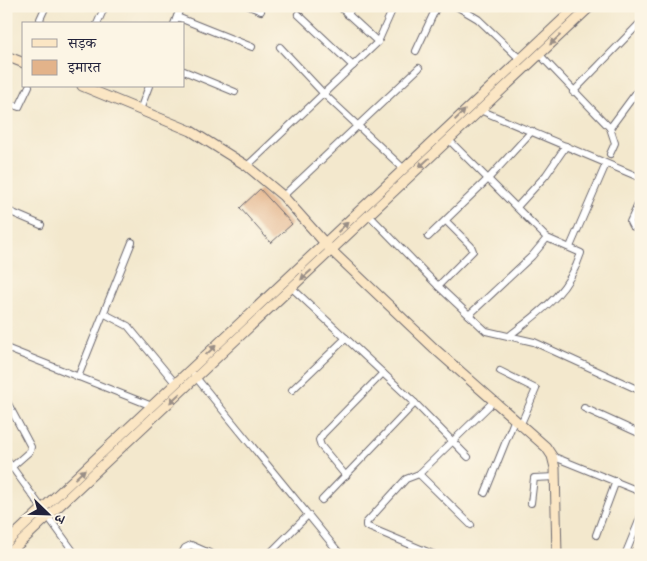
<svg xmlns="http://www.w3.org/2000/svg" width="647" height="561" viewBox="0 0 647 561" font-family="'IM FELL French Canon','Noto Serif Devanagari',serif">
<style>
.building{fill:#e3b38a}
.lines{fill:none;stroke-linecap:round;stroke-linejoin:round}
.street-casing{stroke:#6b676e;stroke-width:8}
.secondary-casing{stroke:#6b676e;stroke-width:11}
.street{stroke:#fff;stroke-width:6}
.secondary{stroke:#fbe6c4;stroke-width:9}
.oneway{fill:#998e86}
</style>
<rect width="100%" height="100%" fill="#fcf5e5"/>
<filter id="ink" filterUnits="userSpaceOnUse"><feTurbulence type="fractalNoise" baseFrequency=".02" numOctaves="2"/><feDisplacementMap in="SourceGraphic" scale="10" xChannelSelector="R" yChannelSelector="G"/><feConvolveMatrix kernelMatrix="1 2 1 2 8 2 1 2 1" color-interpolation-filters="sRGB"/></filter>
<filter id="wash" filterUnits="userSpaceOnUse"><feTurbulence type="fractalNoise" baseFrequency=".0096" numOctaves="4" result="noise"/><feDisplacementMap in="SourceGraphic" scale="20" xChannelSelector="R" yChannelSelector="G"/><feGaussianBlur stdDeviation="1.12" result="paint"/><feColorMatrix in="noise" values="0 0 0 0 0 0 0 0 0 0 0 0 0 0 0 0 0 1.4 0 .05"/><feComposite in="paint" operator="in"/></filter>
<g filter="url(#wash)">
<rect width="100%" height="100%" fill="#f3e8cd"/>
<g id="blocks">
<!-- building -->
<polygon class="building" points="260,189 292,224 271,243 240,208"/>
</g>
</g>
<g filter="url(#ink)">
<use href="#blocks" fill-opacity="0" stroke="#6b676e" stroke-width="1"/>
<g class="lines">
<!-- street casing -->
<g class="street-casing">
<g id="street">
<polyline points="249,6 261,11"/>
<polyline points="339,6 378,42"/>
<polyline points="456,6 478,19 520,59"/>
<polyline points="298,14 353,66"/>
<polyline points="348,15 352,6"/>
<polyline points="177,17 252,47"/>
<polyline points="42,24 40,19 46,6"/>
<polyline points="97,24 105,6"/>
<polyline points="174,24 181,6"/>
<polyline points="280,47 324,94 404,169"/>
<polyline points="416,51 437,6"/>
<polyline points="539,54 610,128 615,143 610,154"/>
<polyline points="184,71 235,92"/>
<polyline points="573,92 638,25"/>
<polyline points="6,102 19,107 29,86"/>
<polyline points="140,110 149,86"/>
<polyline points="480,110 641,178"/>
<polyline points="610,128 641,86"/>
<path d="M449,140L547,238L581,253C568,294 541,311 509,336"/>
<polyline points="247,166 378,42 394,6"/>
<polyline points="283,196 419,68"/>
<polyline points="641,198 630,222 632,226 641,230"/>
<polyline points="517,207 546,175 566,146"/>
<polyline points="6,210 41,225"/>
<polyline points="369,215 438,286 486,331 534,342 641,391"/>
<polyline points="428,237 488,179 532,131"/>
<polyline points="570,247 606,164"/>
<polyline points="438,286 473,251 471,246 446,221"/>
<polyline points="292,288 415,403 468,457"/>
<polyline points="105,314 128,326 176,384"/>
<polyline points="469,315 532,256 547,238"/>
<polyline points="6,348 152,406"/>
<polyline points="500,371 536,389 520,426"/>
<polyline points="194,375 341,555"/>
<polyline points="78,377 132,242"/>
<polyline points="292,390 346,338"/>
<polyline points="6,400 31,447 30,451 6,472"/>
<polyline points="584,408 641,434"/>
<polyline points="552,456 641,492"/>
<polyline points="6,459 76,555"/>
<polyline points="419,474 471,525"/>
<polyline points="346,476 321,446 319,440 323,434 383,373"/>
<polyline points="636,490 641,479"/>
<polyline points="485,493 514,421"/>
<polyline points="322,500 415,403"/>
<polyline points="531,503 534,478 556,477"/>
<polyline points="596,535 616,481"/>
<polyline points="181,555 185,548 191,545 214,555"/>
<polyline points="268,555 308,515"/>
<polyline points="435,555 366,526 366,523 406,479 419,474 493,402"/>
<polyline points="625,555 641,516"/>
</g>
</g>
<!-- secondary casing -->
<g class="secondary-casing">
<g id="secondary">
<polyline points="6,56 24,63"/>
<polyline points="82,86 191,131 247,166 283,196 332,251 436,350 546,447 552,456 555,468 557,555"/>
<polyline points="6,543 577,6"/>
<polyline points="7,555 591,6"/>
</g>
</g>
<!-- street -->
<use href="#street" class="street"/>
<!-- secondary -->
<use href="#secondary" class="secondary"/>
</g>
<!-- one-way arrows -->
<defs><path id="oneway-solid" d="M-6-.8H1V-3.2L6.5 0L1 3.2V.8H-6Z" transform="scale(1.25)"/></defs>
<g class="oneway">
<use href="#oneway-solid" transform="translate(555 40) rotate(137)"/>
<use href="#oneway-solid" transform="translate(460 115) rotate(-44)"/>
<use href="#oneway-solid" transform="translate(424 163) rotate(137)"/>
<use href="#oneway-solid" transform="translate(343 227) rotate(-44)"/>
<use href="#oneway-solid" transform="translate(306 275) rotate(138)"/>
<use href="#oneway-solid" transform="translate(211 350) rotate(-43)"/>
<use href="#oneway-solid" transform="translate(175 398) rotate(137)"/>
<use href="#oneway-solid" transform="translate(80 474) rotate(-43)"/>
</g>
</g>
<!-- margin -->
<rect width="647" height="561" fill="none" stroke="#fcf5e5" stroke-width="25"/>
<!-- legend -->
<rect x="22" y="22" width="162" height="65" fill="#fcf5e5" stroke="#a5a1a1"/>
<rect x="32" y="39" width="25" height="8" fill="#fbe6c4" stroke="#a5a1a1"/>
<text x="68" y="48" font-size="15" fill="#22223b">सड़क</text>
<rect x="32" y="60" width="25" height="15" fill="#e3b38a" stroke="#a5a1a1"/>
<text x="68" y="72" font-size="15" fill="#22223b">इमारत</text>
<!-- north arrow -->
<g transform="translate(48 514) rotate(113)" stroke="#fcf5e5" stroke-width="4" paint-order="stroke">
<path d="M0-4L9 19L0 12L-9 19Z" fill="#22223b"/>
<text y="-8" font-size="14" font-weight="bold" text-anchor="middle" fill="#22223b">उ</text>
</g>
</svg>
